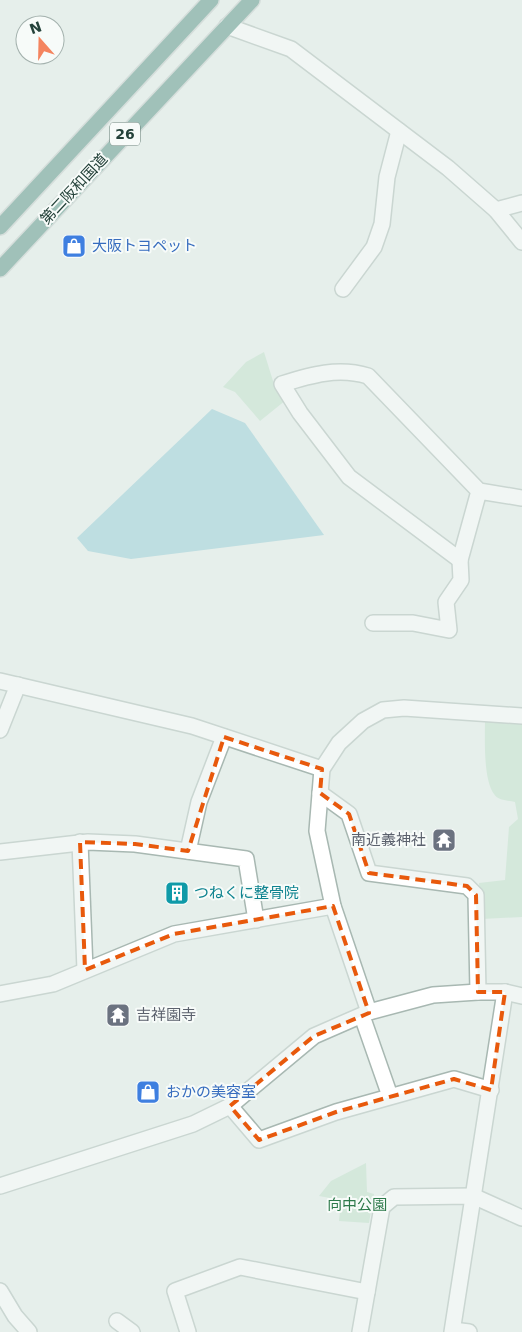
<svg xmlns="http://www.w3.org/2000/svg" width="522" height="1332" viewBox="0 0 522 1332" font-family="'DejaVu Sans','Noto Sans JP',sans-serif">
<style>
.green{fill:#bfe0c8}
.water{fill:#8ec9d4}
.lines{fill:none;stroke-linecap:round;stroke-linejoin:round}
.minor-casing{stroke:#a8b8b2;stroke-width:18}
.trunk-casing{stroke:#c2cac8;stroke-width:18}
.minor{stroke:#fff;stroke-width:15}
.trunk{stroke:#4c8a7c;stroke-width:15}
.marked{fill:none;stroke:#e8590c;stroke-width:4;stroke-dasharray:10 6;stroke-linejoin:round}
.labels{text-anchor:middle;stroke-width:4;stroke-linejoin:round;paint-order:stroke}
.shield{fill:#f7fbf9;stroke:#637a73;stroke-width:1}
.shield-label{font-size:14px;font-weight:bold;fill:#24423a}
.street-label{font-size:15px;fill:#24423a;stroke:#f7fbf9}
.shop-label{font-size:15px;fill:#366cbe;stroke:#f7fbf9;text-anchor:start}
.worship-label{font-size:15px;fill:#5b616d;stroke:#f7fbf9;text-anchor:end}
.culture-label{font-size:15px;fill:#0d838f;stroke:#f7fbf9;text-anchor:start}
.park-label{font-size:15px;fill:#2d7a4b;stroke:#f7fbf9}
</style>
<rect width="100%" height="100%" fill="#e6efeb"/>
<!-- green -->
<g class="green">
<polygon points="264,352 273,381 286,400 260,421 235,392 223,387 246,362"/>
<path d="M485,720L522,723V917L482,919L479,883L505,880L509,827L518,819L515,802C508,800 498,801 494,794C483,779 485,739 485,720Z"/>
<polygon points="366,1163 367,1192 374,1194 369,1223 339,1221 341,1200 319,1196 331,1181"/>
</g>
<!-- water -->
<polygon class="water" points="212,409 245,423 324,535 131,559 88,551 77,538"/>
<g class="lines">
<!-- minor casing -->
<g class="minor-casing">
<g id="minor">
<polyline points="227,26 291,49 448,168 496,210 522,242"/>
<polyline points="496,210 522,203"/>
<polyline points="343,289 374,247 382,224 387,177 399,131"/>
<path d="M479,491L460,560L349,477L300,413L282,384C311,375 338,367 368,376L479,491L522,498"/>
<polyline points="373,623 413,623 449,630 446,602 461,580 460,560"/>
<polyline points="0,681 192,726 322,769"/>
<polyline points="0,730 18,685"/>
<polyline points="320,793 349,814 369,873 467,886 476,895 478,992"/>
<polyline points="80,842 85,970"/>
<polyline points="188,851 199,802 224,737"/>
<polyline points="0,852 88,842 135,844 246,859 256,920"/>
<polyline points="0,994 53,984 174,934 333,906"/>
<polyline points="369,1012 333,906 317,831 322,769 339,743 363,721 383,710 404,708 522,716"/>
<polyline points="362,1016 390,1096"/>
<polyline points="230,1106 259,1140 336,1112 454,1079 491,1090"/>
<polyline points="0,1186 193,1124 230,1106 314,1036 369,1012 433,995 478,992 505,992 522,996"/>
<polyline points="0,1291 15,1316 29,1332"/>
<polyline points="117,1321 132,1332"/>
<polyline points="453,1330 469,1332"/>
<polyline points="188,1332 175,1291 240,1267 367,1292"/>
<polyline points="360,1332 382,1207 394,1197 473,1196 522,1218"/>
<polyline points="452,1332 505,992"/>
</g>
</g>
<!-- trunk casing -->
<g class="trunk-casing">
<g id="trunk">
<polyline points="0,227 211,0"/>
<polyline points="0,269 252,0"/>
</g>
</g>
<!-- minor -->
<use href="#minor" class="minor"/>
<!-- trunk -->
<use href="#trunk" class="trunk"/>
</g>
<!-- marked area -->
<path d="M0 0H522V1332H0ZM224,737L322,769L320,793L349,814L369,873L467,886L476,895L478,992H505L491,1090L454,1079L336,1112L259,1140L230,1106L314,1036L369,1013L333,906L174,934L85,970L80,842L135,844L188,851Z" fill="#e6efeb" fill-opacity=".55" fill-rule="evenodd"/>
<path class="marked" d="M224,737L322,769L320,793L349,814L369,873L467,886L476,895L478,992H505L491,1090L454,1079L336,1112L259,1140L230,1106L314,1036L369,1013L333,906L174,934L85,970L80,842L135,844L188,851Z"/>
<!-- icons -->
<defs>
<g id="shop-square" transform="scale(1.25)"><rect x="-9" y="-9" width="18" height="18" rx="4" fill="#3f7fe0" stroke="#f7fbf9"/><path d="M-5-2.5h2.3a2.7 3.5 0 0 1 5.4 0H5L5.5 6h-11ZM-1.5-2.5h3a1.5 2.3 0 0 0-3 0Z" fill="#fff"/></g>
<g id="temple-square" transform="scale(1.25)"><rect x="-9" y="-9" width="18" height="18" rx="4" fill="#6b7280" stroke="#f7fbf9"/><path d="M0-6L5-2H3V0L6.5 2.5H4V6H1.5V3h-3V6H-4V2.5H-6.5L-3 0V-2H-5Z" fill="#fff"/></g>
<g id="building-square" transform="scale(1.25)"><rect x="-9" y="-9" width="18" height="18" rx="4" fill="#0f9aa8" stroke="#f7fbf9"/><path d="M-4-6H4V6H1V3H-1V6H-4ZM-2.5-4.3h1.7v1.8h-1.7ZM.8-4.3h1.7v1.8H.8ZM-2.5-1h1.7V.8h-1.7ZM.8-1h1.7V.8H.8Z" fill="#fff"/></g>
</defs>
<g fill-rule="evenodd">
<use href="#shop-square" x="74" y="246"/>
<use href="#temple-square" x="444" y="840"/>
<use href="#building-square" x="177" y="893"/>
<use href="#temple-square" x="118" y="1015"/>
<use href="#shop-square" x="148" y="1092"/>
</g>
<g class="labels">
<!-- shield labels -->
<rect class="shield" x="110" y="122.5" width="30" height="23" rx="4"/>
<g class="shield-label">
<text x="125" y="139">26</text>
</g>
<!-- street labels -->
<g class="street-label">
<text transform="translate(74 189) rotate(-47)" y="5">第二阪和国道</text>
</g>
<!-- shop labels -->
<g class="shop-label">
<text x="92" y="251">大阪トヨペット</text>
<text x="166" y="1097">おかの美容室</text>
</g>
<!-- worship labels -->
<g class="worship-label">
<text x="426" y="845">南近義神社</text>
<text x="136" y="1020" text-anchor="start">吉祥園寺</text>
</g>
<!-- culture labels -->
<g class="culture-label">
<text x="194" y="898">つねくに整骨院</text>
</g>
<!-- park labels -->
<g class="park-label">
<text x="357" y="1210">向中公園</text>
</g>
</g>
<!-- north arrow -->
<g transform="translate(40 40) rotate(340)"><circle r="24" fill="#f7fbf9" stroke="#a3b1ad"/>
<path d="M0-4L9 19L0 12L-9 19Z" fill="#f4845f"/>
<text y="-8" font-size="14" font-weight="bold" text-anchor="middle" fill="#24423a">N</text>
</g>
</svg>
